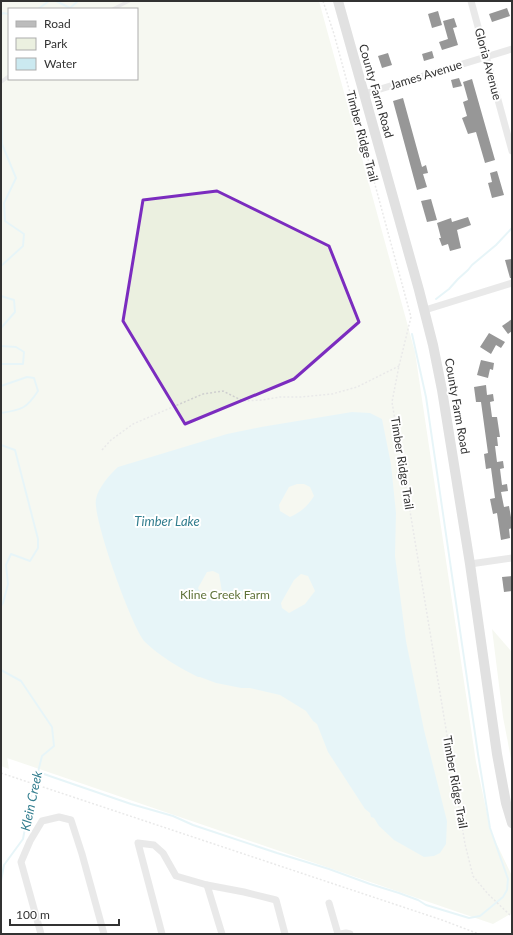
<svg xmlns="http://www.w3.org/2000/svg" width="513" height="935" viewBox="0 0 513 935" font-family="Lato,sans-serif">
<style>
.green{fill:#ebf0e0;fill-rule:evenodd}
.water{fill:#cbe9f0;fill-rule:evenodd}
.lines{fill:none;stroke-linecap:round;stroke-linejoin:round}
.stream{stroke:#cbe9f0;stroke-width:2}
.building{fill:#191919}
.path{stroke:#cfcfcf;stroke-width:1.5;stroke-dasharray:2 2;stroke-linecap:butt}
.service{stroke:#cfcfcf;stroke-width:3.5}
.minor{stroke:#cfcfcf;stroke-width:7}
.secondary{stroke:#bcbcbc;stroke-width:10}
.marked{fill:none;stroke:#7b2cbf;stroke-width:3;stroke-linejoin:round}
.labels{text-anchor:middle;stroke-width:4;stroke-linejoin:round;paint-order:stroke}
.street-label{font-size:12px;fill:#323232;stroke:#fff}
.park-label{font-size:12px;fill:#60733a;stroke:#fff}
.water-label{font-size:13px;font-style:italic;fill:#337e8f;stroke:#fff}
</style>
<rect width="100%" height="100%" fill="#fff"/>
<!-- green -->
<g class="green">
<path d="M1,1H319L415,352L476,762L491,832L512,876V913L493,924L7,758V757L9,769L1,766ZM9,9H137V79H9Z"/>
<polygon points="492,629 512,652 512,764 503,717"/>
</g>
<!-- water -->
<path class="water" d="M352,412L370,413L382,419L391,464L396,513L395,556L406,641L424,730L447,821L446,844L440,853L434,856L424,857L394,840L379,826L374,818L371,817L370,813L365,809L328,752L317,724L313,721L306,711L280,695L250,688H241L216,683L200,677H198C178,667 161,657 145,642C132,628 92,517 96,499C98,488 110,474 118,467L227,434L261,427ZM297,484H304L310,487L314,496C308,506 301,512 290,517L280,511L279,505L289,487ZM213,571L219,574L222,592L218,599L216,600L199,590L198,588L207,572ZM301,574L308,576L315,591L305,604L289,613L282,608L281,603L294,580Z"/>
<g class="lines">
<!-- stream -->
<g class="stream">
<polyline points="56,1 70,8 78,1"/>
<polyline points="38,9 49,1"/>
<polyline points="1,15 3,13 9,14"/>
<polyline points="1,96 2,144 16,178 4,203 5,221 24,234 23,246 1,266"/>
<polyline points="1,296 14,300 15,312 1,328"/>
<polyline points="436,299 449,289 458,279 468,270 472,265 496,245 512,228"/>
<polyline points="1,346 16,347 24,352 23,364 1,364"/>
<path d="M1,386L27,377L34,378L38,391C27,408 22,410 1,413"/>
<polyline points="1,445 15,450 38,539 38,548 30,561 11,554 6,565 8,584 3,603 1,606"/>
<polyline points="1,670 21,681 52,727 54,746 42,756 38,772 35,776 23,839 4,865 1,881"/>
<polyline points="38,772 131,804 173,816 193,825 277,853 329,869 370,884 399,893 418,900 426,905 469,918 480,916 503,897 507,890 508,879 490,828 478,754 426,397 412,334"/>
</g>
</g>
<!-- building -->
<g class="building">
<polygon points="507,8 510,16 492,22 489,14"/>
<polygon points="438,11 442,25 432,28 428,14"/>
<polygon points="454,18 457,27 453,28 458,45 442,50 439,42 448,39 443,21"/>
<polygon points="432,51 434,58 424,61 422,54"/>
<polygon points="388,53 392,65 382,68 378,56"/>
<polygon points="459,78 462,86 453,88 451,80"/>
<polygon points="472,79 495,160 485,163 476,132 468,134 462,118 467,116 463,102 468,100 463,82"/>
<polygon points="403,98 422,167 426,165 428,173 423,174 427,187 417,190 393,101"/>
<polygon points="497,171 504,195 492,198 488,183 492,182 490,173"/>
<polygon points="431,199 437,220 427,222 421,201"/>
<polygon points="468,217 471,225 457,230 461,248 450,251 448,244 442,246 439,238 441,238 437,223 451,218 452,222"/>
<polygon points="512,259 512,278 510,278 505,260"/>
<polygon points="512,319 512,331 508,334 502,326"/>
<polygon points="489,333 505,342 501,348 496,345 491,354 480,347"/>
<polygon points="481,360 494,363 493,370 490,369 488,378 477,375"/>
<polygon points="486,385 487,395 493,394 494,401 490,402 492,417 497,417 500,437 497,437 498,446 495,446 497,462 503,461 504,468 500,469 502,485 507,484 508,491 501,492 504,507 509,506 512,523 512,528 509,529 510,538 501,540 497,513 493,514 490,499 495,498 491,468 486,469 484,454 488,453 481,402 476,402 474,387"/>
<polygon points="512,576 512,591 504,592 502,577"/>
</g>
<g class="lines">
<!-- path -->
<g class="path">
<polyline points="323,1 334,34 411,317 399,366 392,402 465,844 473,876 488,894 512,917"/>
<polyline points="102,450 111,440 133,424 203,394 223,391 243,401 262,400 280,397 301,397 332,394 357,387 399,366"/>
<polyline points="1,773 442,920 479,934"/>
</g>
<!-- service -->
<g class="service">
<polyline points="113,9 129,1"/>
<polyline points="1,82 9,76"/>
</g>
<!-- minor -->
<g class="minor">
<polyline points="471,1 512,151"/>
<polyline points="364,94 512,49"/>
<polyline points="425,310 512,283"/>
<polyline points="470,564 512,558"/>
<polyline points="329,903 338,934"/>
<polyline points="41,934 21,862 30,841 42,821 59,817 71,820 82,854 104,934"/>
<polyline points="162,934 138,843 154,845 163,853 176,876 207,885"/>
<polyline points="222,934 207,885 244,892 276,900 285,934"/>
<polyline points="340,934 346,933 350,934"/>
</g>
<!-- secondary -->
<polyline class="secondary" points="338,1 419,290 433,345 442,390 470,564 497,754 506,803 512,823"/>
</g>
<!-- marked area -->
<path d="M0 0H513V935H0ZM217,191L329,246L359,322L294,379L185,424L123,321L143,200Z" fill="#fff" fill-opacity=".55" fill-rule="evenodd"/>
<path class="marked" d="M217,191L329,246L359,322L294,379L185,424L123,321L143,200Z"/>
<g class="labels">
<!-- street labels -->
<g class="street-label">
<text transform="translate(488 64) rotate(75)" y="4">Gloria Avenue</text>
<text transform="translate(426 75) rotate(-17)" y="4">James Avenue</text>
<text transform="translate(376 91) rotate(74)" y="4">County Farm Road</text>
<text transform="translate(362 136) rotate(75)" y="4">Timber Ridge Trail</text>
<text transform="translate(457 406) rotate(80)" y="4">County Farm Road</text>
<text transform="translate(402 463) rotate(81)" y="4">Timber Ridge Trail</text>
<text transform="translate(455 782) rotate(80)" y="4">Timber Ridge Trail</text>
</g>
<!-- park labels -->
<g class="park-label">
<text x="225" y="599">Kline Creek Farm</text>
</g>
<!-- water labels -->
<g class="water-label">
<text x="167" y="526">Timber Lake</text>
<text transform="translate(31 801) rotate(-78)" y="5">Klein Creek</text>
</g>
</g>
<!-- border -->
<rect width="513" height="935" fill="none" stroke="#323232" stroke-width="4"/>
<!-- legend -->
<rect x="8" y="8" width="130" height="72" fill="#ffffff" stroke="#adadad"/>
<rect x="16" y="21" width="20" height="6" fill="#bcbcbc" stroke="#adadad"/>
<text x="44" y="28" font-size="12" fill="#323232">Road</text>
<rect x="16" y="38" width="20" height="12" fill="#ebf0e0" stroke="#adadad"/>
<text x="44" y="48" font-size="12" fill="#323232">Park</text>
<rect x="16" y="58" width="20" height="12" fill="#cbe9f0" stroke="#adadad"/>
<text x="44" y="68" font-size="12" fill="#323232">Water</text>
<!-- scale -->
<path d="M10 919v6h109v-6" fill="none" stroke="#323232" stroke-width="2"/>
<text x="16" y="919" font-size="12" fill="#323232" stroke="#ffffff" stroke-width="3" paint-order="stroke">100 m</text>
</svg>
